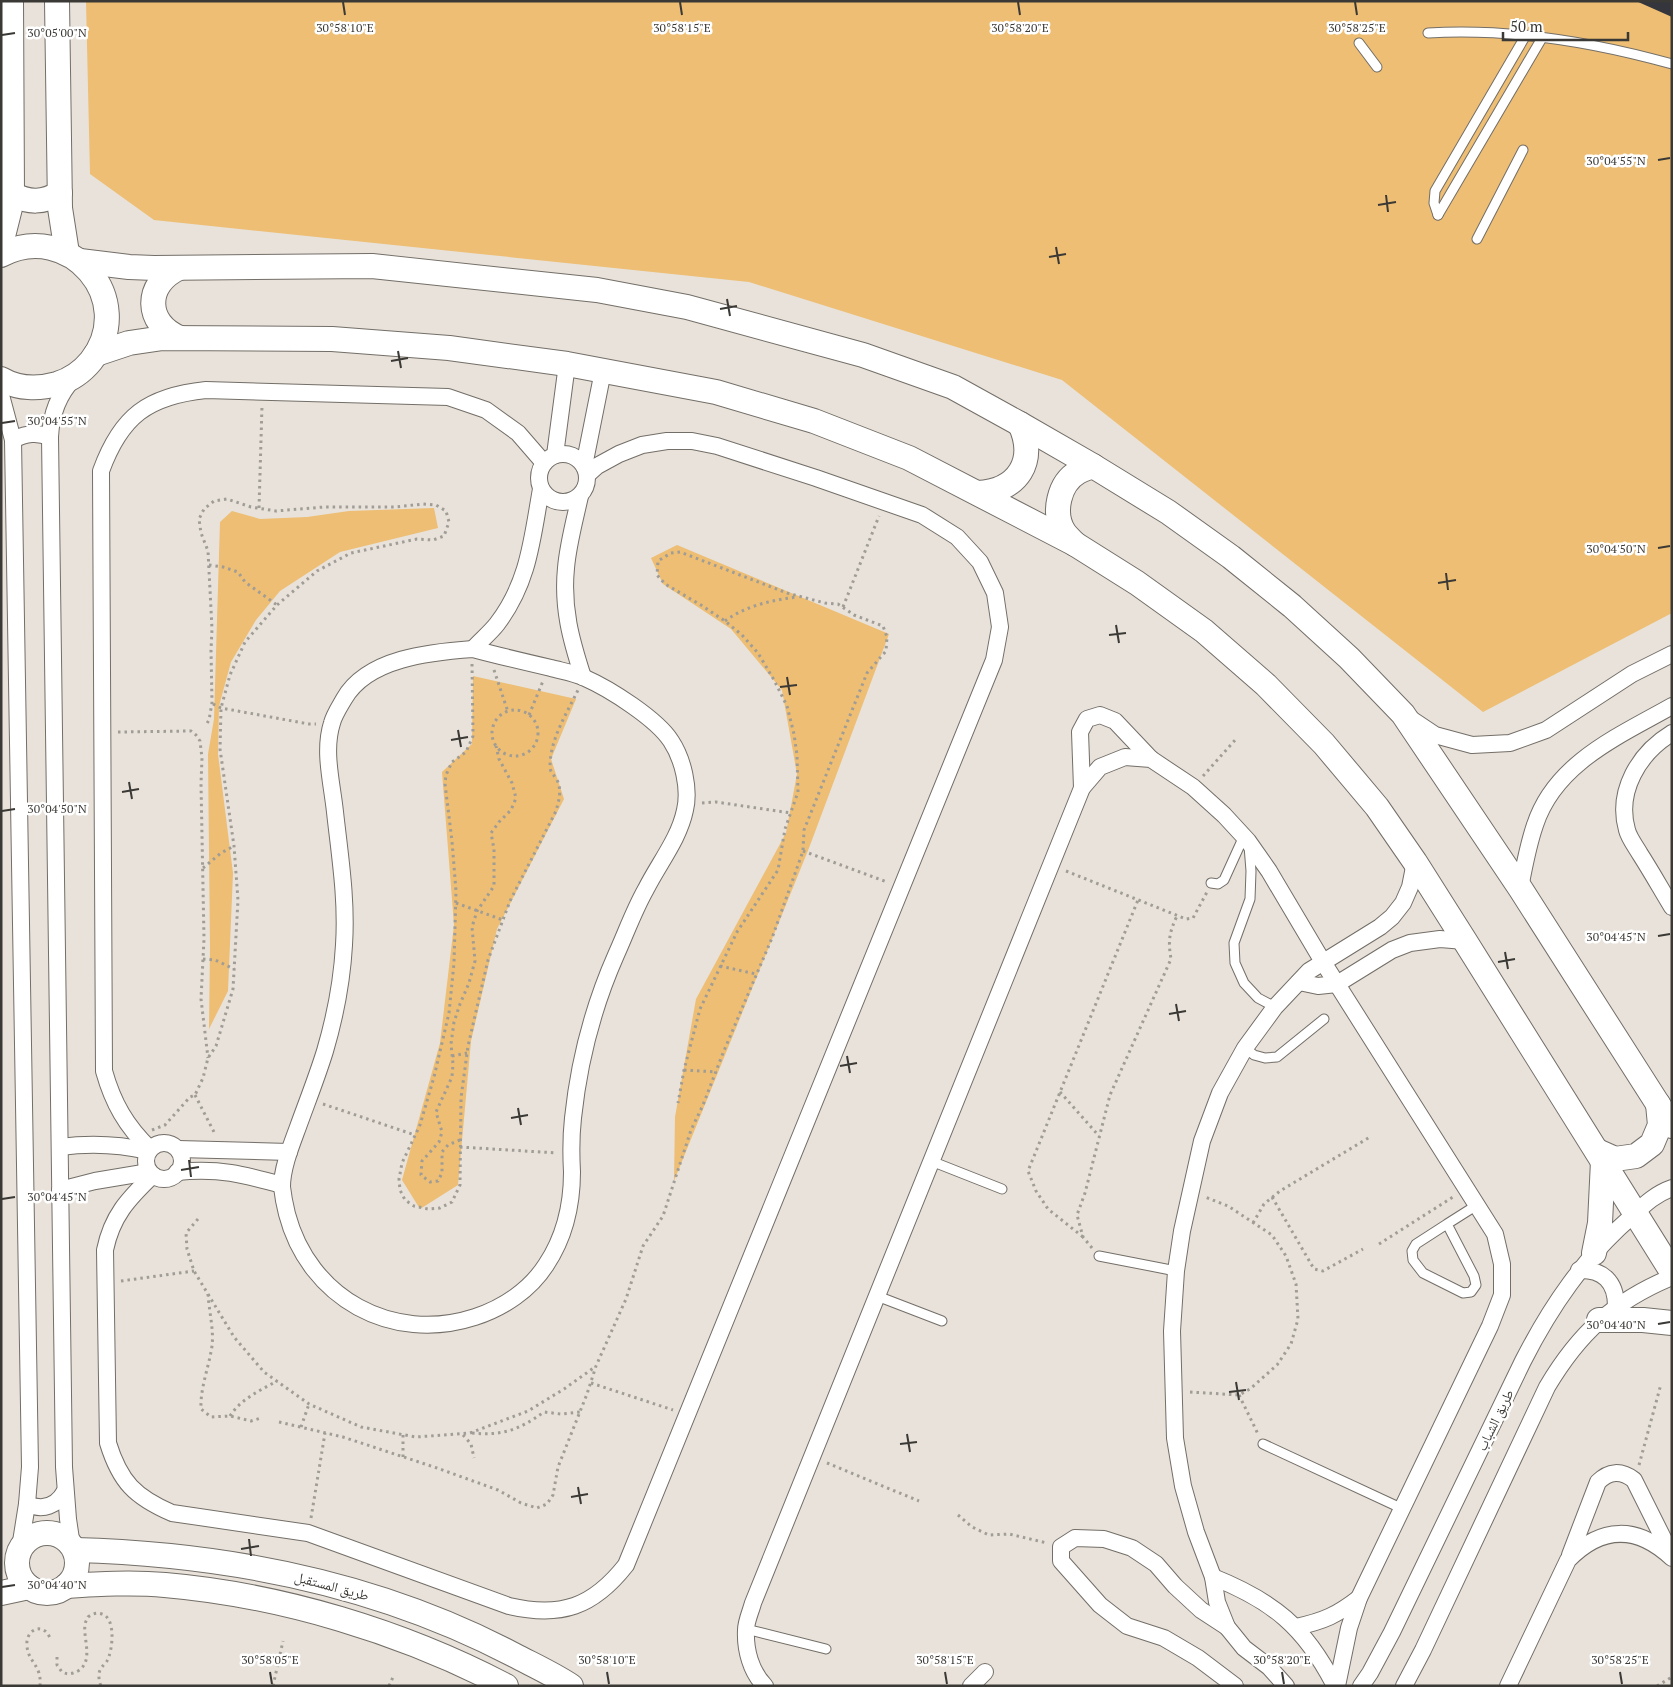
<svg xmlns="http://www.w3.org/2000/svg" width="1673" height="1687" viewBox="0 0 1673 1687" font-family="'PT Serif','Noto Naskh Arabic',serif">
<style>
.green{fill:#edbe73}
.building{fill:#35363d}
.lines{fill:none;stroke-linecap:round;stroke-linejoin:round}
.lane-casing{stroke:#736e67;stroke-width:11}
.street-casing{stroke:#736e67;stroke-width:18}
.secondary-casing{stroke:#736e67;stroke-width:26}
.path{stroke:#a09c96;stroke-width:3;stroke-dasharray:2.5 4;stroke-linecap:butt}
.lane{stroke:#fff;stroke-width:9}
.street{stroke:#fff;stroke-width:16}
.secondary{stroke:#fff;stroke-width:24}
.ticks{fill:none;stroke:#3b3935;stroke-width:2}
.labels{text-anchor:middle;stroke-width:5;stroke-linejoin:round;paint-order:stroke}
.street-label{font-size:14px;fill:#3b3935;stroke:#fff}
.ticks-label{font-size:12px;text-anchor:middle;fill:#3b3935;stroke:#fff;stroke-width:5;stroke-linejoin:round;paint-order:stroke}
</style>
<rect width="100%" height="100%" fill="#e8e2da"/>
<!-- green -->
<g class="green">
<polygon points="86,1 1672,1 1672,613 1483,712 1062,380 749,282 154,220 90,174"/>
<polygon points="434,508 438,528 340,552 280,591 256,620 231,662 219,706 218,754 233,873 228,991 209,1029 210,947 208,754 214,719 220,522 232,511 260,519 307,517 349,511"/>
<polygon points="677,545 889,634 809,848 674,1181 675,1117 696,999 786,833 797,774 782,690 731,629 663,584 651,558"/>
<polygon points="473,676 576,699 551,759 564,799 497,929 471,1041 458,1185 420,1209 402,1180 440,1043 454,925 442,772 472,744"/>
</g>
<!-- building -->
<polygon class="building" points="1636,1 1672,1 1672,17"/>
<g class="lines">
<!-- lane casing -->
<g class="lane-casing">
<g id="lane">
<path d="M1428,33C1510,28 1593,42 1672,64"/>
<polyline points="1359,43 1377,67"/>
<polyline points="1438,215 1434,203 1435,191 1526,35"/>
<polyline points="1438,215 1542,38"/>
<polyline points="1477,239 1523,150"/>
<polyline points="1249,846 1251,871 1250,899 1234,943 1235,963 1244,983 1258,998 1275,1007"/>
<polyline points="1211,883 1218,884 1224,880 1244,836"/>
<polyline points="1245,1048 1254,1055 1265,1058 1277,1057 1324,1019"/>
<polyline points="931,1161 1002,1189"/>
<polyline points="1447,1224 1416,1244 1412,1251 1413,1260 1423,1273 1463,1293 1471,1292 1476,1285 1474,1276 1447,1224 1477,1205"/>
<polyline points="1099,1256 1176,1271"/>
<polyline points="877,1296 942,1321"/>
<polyline points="1263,1444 1403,1509"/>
<polyline points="746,1629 826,1649"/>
</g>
</g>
<!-- street casing -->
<g class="street-casing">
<g id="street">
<polyline points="1,395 13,440 30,1467 27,1504 20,1548"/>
<path d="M13,440C26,433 37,432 50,437"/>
<circle cx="563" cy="478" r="24"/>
<polyline points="555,455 567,364"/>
<polyline points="584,466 603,371"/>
<path d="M580,496C575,519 568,544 566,568C562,608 571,640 583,677"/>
<path d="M473,649C499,656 525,662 551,668C562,671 575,673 585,678C610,689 657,719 671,741C683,759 690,789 685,810C679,839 659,863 646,889C634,910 626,933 616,955C593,1007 579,1061 573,1118C571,1136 571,1154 572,1172C572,1205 564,1238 546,1265C530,1290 503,1308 475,1317C392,1344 309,1298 287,1214C285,1206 283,1196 282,1187C282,1168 291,1146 298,1127C307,1102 317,1077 325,1051C335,1017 342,981 344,945C347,900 340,857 335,812C332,783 323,751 332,723C334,715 340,706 344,699C367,658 431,652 473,649Z"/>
<path d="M473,649C480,641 490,633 497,624C529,582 532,539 541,489"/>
<polyline points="1411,719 1435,735 1472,745 1510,743 1546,730 1632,674 1672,654"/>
<path d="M1672,733C1639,753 1616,791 1627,830C1629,838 1636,847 1640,854C1651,871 1661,889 1672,907"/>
<polyline points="1082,788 1080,732 1087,719 1100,715 1115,721 1151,759"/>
<path d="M1520,888C1524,867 1528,845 1535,825C1555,763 1619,736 1672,706"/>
<polyline points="1299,982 1318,986 1337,984 1392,950 1410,943 1440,939 1465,941"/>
<circle cx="164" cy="1161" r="18"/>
<path d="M60,1147C90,1143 118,1144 148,1151"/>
<path d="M150,1149C126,1126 113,1103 104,1071L101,471C121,416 148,396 206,390L448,397L486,410L518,433L544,463"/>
<polyline points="178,1149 289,1152"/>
<path d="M177,1172C220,1168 242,1174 282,1185"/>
<path d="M153,1175C128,1199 112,1216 105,1250L108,1443C120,1482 135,1497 172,1513L308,1533L509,1606C561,1618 593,1607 626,1565L994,660L1000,627L995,593L980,562L957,537L922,515L816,478L717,446L692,441H667L642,445L619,454L597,466L587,475"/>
<polyline points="60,1190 95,1181 149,1172"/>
<path d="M1579,1270C1603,1269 1616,1282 1616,1306"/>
<path d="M27,1504C43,1511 57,1506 65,1491"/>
<path d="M72,1546L68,1519L64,1467L50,437C51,414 58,395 74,378"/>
<path d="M1570,1555L1598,1482C1609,1471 1621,1470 1634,1480L1671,1554"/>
<path d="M1213,1577C1273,1601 1305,1627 1335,1686"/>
<polyline points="1227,1627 1201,1610 1175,1586 1156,1564 1132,1548 1104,1539 1075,1538 1061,1547 1061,1561 1100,1605 1127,1626 1164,1638 1198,1658 1235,1686"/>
<path d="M1296,1627C1324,1621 1337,1615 1359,1598"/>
<path d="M765,1686C751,1672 745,1650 746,1630C746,1621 751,1611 753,1603L1082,788L1100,767L1125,757L1151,759L1193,787L1224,815L1248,841L1269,871L1323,962L1495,1234L1502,1264V1295L1490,1326L1359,1598L1349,1628L1337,1686"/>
<polyline points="971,1686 985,1672"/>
<polyline points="1286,1686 1269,1667 1244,1648 1227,1627 1217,1602 1213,1577 1196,1532 1183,1486 1175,1438 1172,1331 1176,1271 1182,1231 1202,1141 1220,1093 1245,1048 1275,1007 1309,971 1380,927 1392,917 1403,903 1410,887 1415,862"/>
<path d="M1361,1686L1370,1673L1392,1632L1523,1361C1551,1306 1584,1258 1631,1217C1644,1205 1655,1194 1672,1188"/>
<path d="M1404,1686L1423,1650L1547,1387C1579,1333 1614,1301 1672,1277"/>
<path d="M1508,1686L1568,1560C1601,1526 1637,1525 1672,1558"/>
</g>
</g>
<!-- secondary casing -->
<g class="secondary-casing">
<g id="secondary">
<polyline points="57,1 60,208 67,253"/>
<path d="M12,194C29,203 43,203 60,193"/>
<polyline points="1,244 10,208 12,194 11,1"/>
<path d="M1,255C69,219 139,300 91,361C82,372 70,380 57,384C39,389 18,389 1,379"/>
<polyline points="80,261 129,267 154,268 372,266 597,290 687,307 863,355 953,387 1020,424 1093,466 1168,512 1231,557 1292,606 1349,658 1403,714 1520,888 1672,1126"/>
<path d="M179,268C144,284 145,324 180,338"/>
<polyline points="96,354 129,343 163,338 332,339 449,348 567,364 716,392 814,421 909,458 1075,544 1137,583 1204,631 1266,685 1324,744 1377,807 1415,862 1465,941 1672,1272"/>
<path d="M978,493C1018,491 1037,461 1020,424"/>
<path d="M1075,544C1071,540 1067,536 1064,532C1052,513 1059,483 1078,472C1083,469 1088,468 1093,466"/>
<polyline points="1597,1151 1615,1159 1636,1156 1652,1144 1660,1125 1658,1104"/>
<polyline points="1594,1253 1600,1223 1603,1161"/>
<polyline points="1599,1320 1643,1320 1672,1323"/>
<circle cx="47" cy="1563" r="30"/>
<path d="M75,1550C227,1554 379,1584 514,1655C533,1665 553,1674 571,1686"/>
<path d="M66,1586C99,1584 132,1582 165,1585C281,1595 403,1632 506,1686"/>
<polyline points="1,1593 29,1587"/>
</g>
</g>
<!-- path -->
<g class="path">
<polyline points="259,508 262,406"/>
<polyline points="209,565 223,567 238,572 245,582 277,605"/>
<polyline points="843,607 879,516"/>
<path d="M725,621C745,606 772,600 797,597"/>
<path d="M472,664L473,736L466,752L452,762L446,775L445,784L452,841L456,891L454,963L449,1013L434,1077L420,1125L402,1163L399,1179L400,1190L405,1200L414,1206L428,1209L440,1208L452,1202L460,1185L461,1098L468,1046L488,960L510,901L556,811C559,800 562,790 557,780C554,775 550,772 550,767C550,739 566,715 578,690"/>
<polyline points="494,670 508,712"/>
<polyline points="213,704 221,708 309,724 316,724"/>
<circle cx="515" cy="733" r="23"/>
<polyline points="529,715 543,681"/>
<polyline points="118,732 191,731 196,735 200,741 202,758 201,784 204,939 201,999 208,1058"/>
<polyline points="1203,776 1236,739"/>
<polyline points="702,803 716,802 791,813"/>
<polyline points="803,851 887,882"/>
<polyline points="203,868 221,853 234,846"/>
<polyline points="1066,871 1186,919 1193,918 1207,892"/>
<polyline points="456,903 503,920"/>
<polyline points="203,959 215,960 234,969"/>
<polyline points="720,966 756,974"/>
<polyline points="452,1056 467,1053"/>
<polyline points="684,1070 717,1072"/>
<polyline points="1060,1092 1099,1136"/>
<polyline points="195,1095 215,1134"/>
<polyline points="323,1104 415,1135"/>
<polyline points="152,1130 165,1125 190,1097 195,1095 203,1078 208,1058 216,1046 233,989 238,900 234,846 220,749 221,708 230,675 245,642 277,605 317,571 351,553 417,539 433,540 444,536 449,522 446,511 436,505 423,504 396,507 324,507 276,511 251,507 227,499 214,501 204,509 199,519 201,533 208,551 212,629 211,650 212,703 209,720 206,725"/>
<polyline points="460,1140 448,1145 442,1152 442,1173 438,1181 430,1182 421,1175 422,1161 439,1142 442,1132 436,1112 452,1077 453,1064 451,1044 454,1022 460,1004 469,983 475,961 472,927 477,911 494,886 494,849 491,833 499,822 511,810 516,798 512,783 499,759 496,746"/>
<polyline points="460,1147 557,1153"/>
<polyline points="1272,1197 1314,1269 1323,1271 1363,1249"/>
<polyline points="198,1219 186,1233 187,1249 194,1271 234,1337 264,1372 309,1404 361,1427 416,1437 470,1433 528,1411 564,1389 595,1367"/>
<polyline points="1253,1223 1264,1204 1280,1191 1370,1137"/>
<polyline points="1083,1237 1048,1209 1036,1191 1028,1171 1138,900"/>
<polyline points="1379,1244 1453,1197"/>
<path d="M1092,1248L1083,1237L1077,1215L1085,1193L1110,1095L1171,959C1168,941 1169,933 1177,916"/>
<polyline points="121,1281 194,1271"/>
<path d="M208,1294C209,1311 214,1330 212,1346C209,1367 200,1388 201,1409L211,1417L230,1416L251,1421L261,1418"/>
<polyline points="591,1383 673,1410"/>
<polyline points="1190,1392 1239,1395 1250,1389 1277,1365 1291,1344 1298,1319 1296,1284 1286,1256 1272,1235 1228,1206 1205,1197"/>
<polyline points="1239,1395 1258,1434"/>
<path d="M230,1416C241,1399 259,1391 277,1381"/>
<polyline points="279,1422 343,1437 437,1468 498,1490 521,1503 537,1508 547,1504 553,1495 558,1467 587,1394 596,1366 626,1299 643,1246 663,1216 691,1130 703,1105 723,1053 772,938 803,851 804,830 867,673 886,651 887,637 883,626 854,615 838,604 825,603 787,593 680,552 671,553 658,561 657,575 665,584 701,605 725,621 742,635 758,653 774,680 787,706 794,734 797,755 798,792 785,829 778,870 737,932 700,1009 684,1070 678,1103"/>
<polyline points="301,1427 309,1404"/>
<path d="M472,1433C502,1436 519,1430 544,1412L561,1414L580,1412"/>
<polyline points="463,1435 471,1444 474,1458"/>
<polyline points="403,1457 403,1435"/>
<polyline points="827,1463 919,1501"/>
<polyline points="1639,1465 1661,1384"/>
<polyline points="958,1515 972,1527 989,1535 1009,1534 1047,1543"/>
<polyline points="311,1518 325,1433"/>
<path d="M57,1657V1665L62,1672C68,1675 72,1674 78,1671C94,1661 83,1639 85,1625C85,1622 87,1620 88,1617C92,1614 97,1612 102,1614C116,1618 113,1650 107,1661C105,1664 102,1666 100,1670C98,1675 99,1681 101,1686"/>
<path d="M40,1686C42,1665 28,1662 27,1646C25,1630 43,1621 50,1638"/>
<polyline points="273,1686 283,1641"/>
<polyline points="389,1686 393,1677"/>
<polyline points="1657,1686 1672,1677"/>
</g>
<!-- lane -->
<use href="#lane" class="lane"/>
<!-- street -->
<use href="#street" class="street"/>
<!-- secondary -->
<use href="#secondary" class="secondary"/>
</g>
<!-- ticks -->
<path class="ticks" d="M343,2L345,15M680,2L682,15M1018,2L1020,15M1355,2L1357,15M2,35L15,33M1658,160L1670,158M1386,195L1388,212M1378,205L1396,202M1056,247L1059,264M1049,257L1066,254M727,299L730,316M720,309L737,306M398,351L401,368M391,361L408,358M2,423L15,421M1658,548L1670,546M1446,573L1448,590M1438,583L1456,580M1116,625L1119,643M1109,635L1126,633M787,677L790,695M780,687L797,685M458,730L461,747M451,740L468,737M129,782L132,799M122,792L139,789M2,811L15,809M1658,936L1670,934M1505,952L1508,969M1498,962L1515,959M1176,1004L1179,1021M1169,1014L1186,1011M847,1056L850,1073M840,1066L857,1063M518,1108L521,1125M511,1118L528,1115M189,1160L191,1177M181,1170L199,1167M2,1199L15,1197M1658,1324L1670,1322M1236,1382L1239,1400M1229,1392L1246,1390M907,1434L910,1452M900,1444L917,1442M578,1487L581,1504M571,1497L588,1494M249,1539L251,1556M241,1549L259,1546M2,1587L15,1585M270,1672L272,1684M607,1672L609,1684M945,1672L947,1684M1282,1672L1284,1684M1620,1672L1622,1684"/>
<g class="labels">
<!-- street labels -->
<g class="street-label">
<text transform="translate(1495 1420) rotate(-64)" y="5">طريق الشباب</text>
<text transform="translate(332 1586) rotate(15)" y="5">طريق المستقبل</text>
</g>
</g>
<g class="ticks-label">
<text x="345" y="32">30°58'10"E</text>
<text x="682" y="32">30°58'15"E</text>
<text x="1020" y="32">30°58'20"E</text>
<text x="1357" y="32">30°58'25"E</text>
<text x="57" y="37">30°05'00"N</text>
<text x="1616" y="165">30°04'55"N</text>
<text x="57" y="425">30°04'55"N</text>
<text x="1616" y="553">30°04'50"N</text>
<text x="57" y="813">30°04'50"N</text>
<text x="1616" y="941">30°04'45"N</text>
<text x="57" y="1201">30°04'45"N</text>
<text x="1616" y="1329">30°04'40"N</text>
<text x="57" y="1589">30°04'40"N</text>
<text x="270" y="1664">30°58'05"E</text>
<text x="607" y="1664">30°58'10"E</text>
<text x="945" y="1664">30°58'15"E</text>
<text x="1282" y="1664">30°58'20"E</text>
<text x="1620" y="1664">30°58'25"E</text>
</g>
<!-- border -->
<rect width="1673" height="1687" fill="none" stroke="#3b3935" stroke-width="5"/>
<!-- scale -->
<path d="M1503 32v8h125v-8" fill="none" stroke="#3b3935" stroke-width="2.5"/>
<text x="1510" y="32" font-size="15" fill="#3b3935" stroke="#ffffff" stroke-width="4" paint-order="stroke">50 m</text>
</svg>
